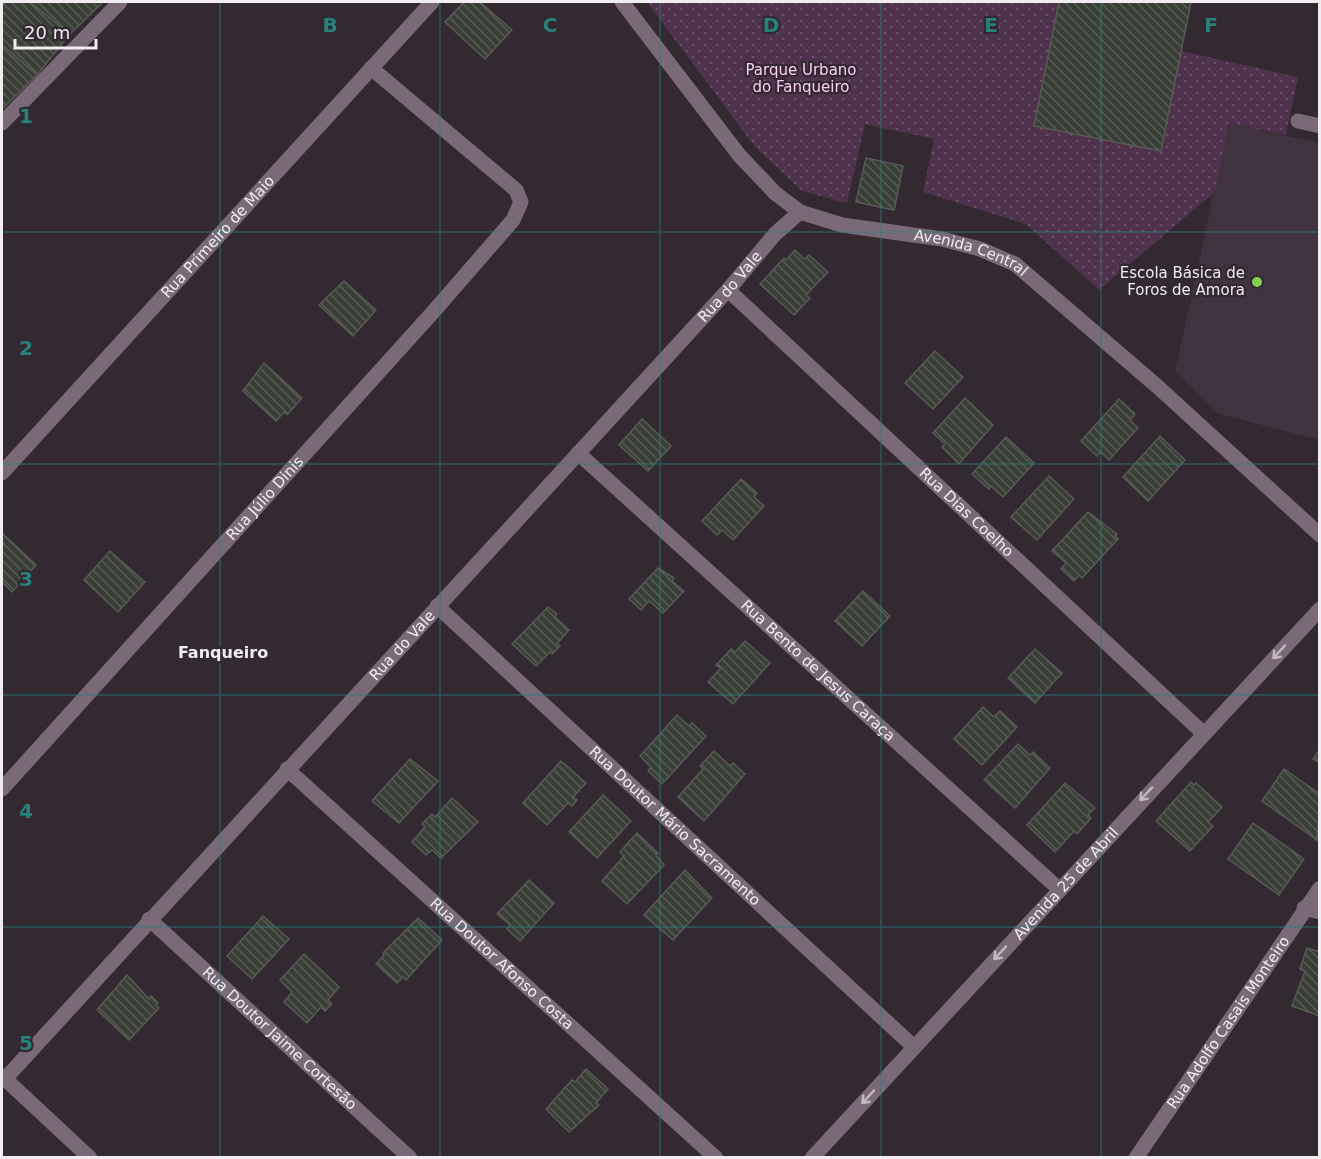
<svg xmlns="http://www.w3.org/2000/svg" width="1321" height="1159" viewBox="0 0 1321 1159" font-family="'DejaVu Sans',sans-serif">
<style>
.built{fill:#40333f}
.park{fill:url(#park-dots)}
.building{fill:url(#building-back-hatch);stroke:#565c53;stroke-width:1.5}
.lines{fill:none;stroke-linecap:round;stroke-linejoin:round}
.service{stroke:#7a6a78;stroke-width:15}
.minor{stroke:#7a6a78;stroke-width:15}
.tertiary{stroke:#7a6a78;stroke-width:15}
.oneway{stroke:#c1b8c0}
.grid{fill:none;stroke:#26827b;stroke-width:1.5;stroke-opacity:0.55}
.poi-dot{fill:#80d051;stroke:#322931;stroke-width:2}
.labels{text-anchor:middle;stroke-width:4.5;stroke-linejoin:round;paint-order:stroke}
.park-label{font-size:15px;fill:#fccdf6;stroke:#322931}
.street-label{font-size:15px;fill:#f1ecf0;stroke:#322931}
.poi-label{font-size:15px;fill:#f1ecf0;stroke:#322931;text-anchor:end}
.neighbourhood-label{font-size:16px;font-weight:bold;fill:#f1ecf0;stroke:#322931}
.grid-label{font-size:20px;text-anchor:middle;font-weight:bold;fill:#26827b;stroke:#322931;stroke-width:4.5;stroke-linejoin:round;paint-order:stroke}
</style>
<defs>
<pattern id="park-dots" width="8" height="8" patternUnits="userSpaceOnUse" patternTransform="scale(1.5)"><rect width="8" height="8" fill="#4f324c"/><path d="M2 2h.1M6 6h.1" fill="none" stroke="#695066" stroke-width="1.8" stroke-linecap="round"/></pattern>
<pattern id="building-back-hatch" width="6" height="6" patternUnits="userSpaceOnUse" patternTransform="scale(1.5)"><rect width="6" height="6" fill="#393f36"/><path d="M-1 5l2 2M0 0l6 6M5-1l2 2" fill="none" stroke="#565b53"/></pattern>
</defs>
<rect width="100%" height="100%" fill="#322931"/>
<!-- built -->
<polygon class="built" points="1229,123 1319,143 1319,440 1219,414 1175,372"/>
<!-- park -->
<polygon class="park" points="647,2 1059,2 1034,126 1160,151 1181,51 1298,77 1286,135 1229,123 1215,192 1099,290 1026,224 923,192 934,139 865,124 847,203 802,191 755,147"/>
<!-- building -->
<g class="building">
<polygon points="2,2 30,2 70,34 37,75 2,45"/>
<polygon points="30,2 103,2 70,34"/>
<polygon points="464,2 480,2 512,30 485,59 445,22"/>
<polygon points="1059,2 1191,2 1161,151 1034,126"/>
<polygon points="2,45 37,75 2,109"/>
<polygon points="866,158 903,166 894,210 856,202"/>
<polygon points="795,250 804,259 809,255 828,272 806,295 810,298 794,315 760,284 784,258 786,260"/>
<polygon points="344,281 376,310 353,336 319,305"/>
<polygon points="935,351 963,377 933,409 905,383"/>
<polygon points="264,363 302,398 287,415 284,412 276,421 243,391"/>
<polygon points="965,398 993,425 959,464 942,447 945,444 933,433"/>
<polygon points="1119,399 1135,414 1130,420 1138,428 1109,460 1101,452 1097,456 1081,441"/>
<polygon points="642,419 671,446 648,471 619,445"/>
<polygon points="1160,436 1185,460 1148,501 1123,477"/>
<polygon points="1006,437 1034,463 1003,497 991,486 989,489 972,474"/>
<polygon points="1049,476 1074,499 1037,540 1011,517"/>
<polygon points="741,479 757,493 754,497 764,506 733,540 722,530 717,535 702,521"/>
<polygon points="1088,512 1117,534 1115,536 1118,539 1082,578 1079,575 1074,581 1061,569 1066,563 1052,551"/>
<polygon points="2,533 36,565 12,592 2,582"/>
<polygon points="110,551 145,582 118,612 84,580"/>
<polygon points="658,568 674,578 672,581 684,591 663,613 649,601 641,610 629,599"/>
<polygon points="863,591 890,616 862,646 835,621"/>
<polygon points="548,607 557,614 555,617 569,630 557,644 560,646 552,654 550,652 536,666 512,644"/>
<polygon points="745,641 770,663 733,704 708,682 721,668 716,665 731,649 735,652"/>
<polygon points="1035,649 1062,673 1035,703 1008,678"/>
<polygon points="983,707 994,717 1000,711 1017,727 982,765 954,739"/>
<polygon points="677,715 689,726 692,723 706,736 662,784 648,771 651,767 640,756"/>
<polygon points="1018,744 1030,755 1033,752 1050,768 1015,808 984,780"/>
<polygon points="1320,749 1320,763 1313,759"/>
<polygon points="714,751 730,766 733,763 745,774 704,821 678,797 703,769 700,766"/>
<polygon points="410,759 438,781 399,823 372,801"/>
<polygon points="561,761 586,783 573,797 577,800 572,806 568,803 547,825 523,803"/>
<polygon points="1284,769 1320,794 1317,840 1262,801"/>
<polygon points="1191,782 1194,785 1196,783 1222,807 1208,822 1213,826 1190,851 1156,821"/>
<polygon points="1065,783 1095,808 1088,815 1091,818 1077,834 1074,831 1055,852 1027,825"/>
<polygon points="603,795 631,821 597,858 569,832"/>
<polygon points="452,798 478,822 441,858 432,850 426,855 412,842 425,827 422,824 432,814 435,817"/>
<polygon points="1253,823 1304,859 1279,895 1228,859"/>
<polygon points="637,833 658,853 656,855 664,865 627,904 602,881 624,856 620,852"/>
<polygon points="685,870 712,898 673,940 644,915"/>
<polygon points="529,880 554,903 520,941 507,929 510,925 497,914"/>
<polygon points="263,916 289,939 252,979 227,956"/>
<polygon points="418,918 442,940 406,980 403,977 397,983 376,964 384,955 383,953"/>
<polygon points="1307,948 1320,952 1320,1016 1292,1006 1305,971 1300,969"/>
<polygon points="304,954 339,987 328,1000 332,1004 325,1011 321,1007 307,1023 284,1002 292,992 280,980"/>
<polygon points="127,975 149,999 151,996 158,1003 156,1005 159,1008 129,1040 97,1010"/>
<polygon points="586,1069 608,1089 596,1103 599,1105 569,1132 546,1109 572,1080 575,1082"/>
</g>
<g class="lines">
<!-- service -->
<polyline class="service" points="1298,121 1320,126"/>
<!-- minor -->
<g class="minor">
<polyline points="2,123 120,2"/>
<path id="s1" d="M728,290L1203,733"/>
<path id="s2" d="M578,453L1059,889"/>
<path id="s3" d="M2,473L432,2"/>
<path id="s4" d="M437,606L914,1047"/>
<path id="s5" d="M287,769L716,1158"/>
<path id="s6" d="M2,789L434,311L513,220L521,202L516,190L371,68"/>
<polyline points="1304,908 1320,912"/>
<path id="s7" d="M149,919L410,1158"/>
<polyline points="2,1076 90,1158"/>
<path id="s8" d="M5,1079L728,290L775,234L800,212"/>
<path id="s9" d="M812,1158L1320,609"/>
</g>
<!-- tertiary -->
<g class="tertiary">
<path id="s10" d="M622,2L739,155L775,193L800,212L842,225L942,239L980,249L1015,264L1158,387L1320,535"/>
<path id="s11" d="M1136,1158L1320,888"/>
</g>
</g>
<!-- one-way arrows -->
<defs><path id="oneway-shaft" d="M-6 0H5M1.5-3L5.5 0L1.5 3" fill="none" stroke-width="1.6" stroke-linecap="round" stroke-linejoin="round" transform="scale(1.5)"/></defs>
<g class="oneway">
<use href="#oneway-shaft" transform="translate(1279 652) rotate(133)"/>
<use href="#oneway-shaft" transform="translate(1146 794) rotate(133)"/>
<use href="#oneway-shaft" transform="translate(1000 953) rotate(133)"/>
<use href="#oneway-shaft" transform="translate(868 1097) rotate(133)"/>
</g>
<!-- grid -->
<path class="grid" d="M220,2V1158M440,2V1158M660,2V1158M881,2V1158M1101,2V1158M2,232H1320M2,464H1320M2,695H1320M2,927H1320"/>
<!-- markers -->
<circle class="poi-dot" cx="1257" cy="282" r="6"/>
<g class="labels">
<!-- park labels -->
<g class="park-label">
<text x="801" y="75">Parque Urbano<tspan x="801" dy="17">do Fanqueiro</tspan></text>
</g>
<!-- street labels -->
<g class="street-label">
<text dy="5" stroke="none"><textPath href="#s3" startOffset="320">Rua Primeiro de Maio</textPath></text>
<text dy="5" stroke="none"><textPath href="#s10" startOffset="453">Avenida Central</textPath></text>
<text dy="5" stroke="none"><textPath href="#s8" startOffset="1074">Rua do Vale</textPath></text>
<text dy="5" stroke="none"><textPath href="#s6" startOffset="392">Rua Júlio Dinis</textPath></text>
<text dy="5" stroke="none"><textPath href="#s1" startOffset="326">Rua Dias Coelho</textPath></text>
<text dy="5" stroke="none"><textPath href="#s8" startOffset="588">Rua do Vale</textPath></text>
<text dy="5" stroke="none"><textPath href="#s2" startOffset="324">Rua Bento de Jesus Caraça</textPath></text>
<text dy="5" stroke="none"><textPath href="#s4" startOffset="324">Rua Doutor Mário Sacramento</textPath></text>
<text dy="5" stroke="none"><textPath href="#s9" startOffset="374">Avenida 25 de Abril</textPath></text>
<text dy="5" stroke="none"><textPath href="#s5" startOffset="290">Rua Doutor Afonso Costa</textPath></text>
<text dy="5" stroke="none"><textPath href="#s11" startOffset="164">Rua Adolfo Casais Monteiro</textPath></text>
<text dy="5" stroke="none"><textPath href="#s7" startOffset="177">Rua Doutor Jaime Cortesão</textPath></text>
</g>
<!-- poi labels -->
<g class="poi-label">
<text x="1245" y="278">Escola Básica de<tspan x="1245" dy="17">Foros de Amora</tspan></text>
</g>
<!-- neighbourhood labels -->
<g class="neighbourhood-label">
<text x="223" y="658">Fanqueiro</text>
</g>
</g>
<g class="grid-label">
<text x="330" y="32">B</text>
<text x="550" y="32">C</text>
<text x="771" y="32">D</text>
<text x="991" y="32">E</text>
<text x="1211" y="32">F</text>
<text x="26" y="123">1</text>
<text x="26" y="355">2</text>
<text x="26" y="586">3</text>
<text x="26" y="818">4</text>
<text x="26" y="1050">5</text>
</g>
<!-- border -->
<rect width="1321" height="1159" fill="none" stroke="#f1ecf0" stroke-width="6"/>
<!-- scale -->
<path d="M15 39v9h81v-9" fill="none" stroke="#f1ecf0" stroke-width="3"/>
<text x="24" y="39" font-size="18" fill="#f1ecf0" stroke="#322931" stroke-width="4.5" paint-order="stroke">20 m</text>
</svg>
